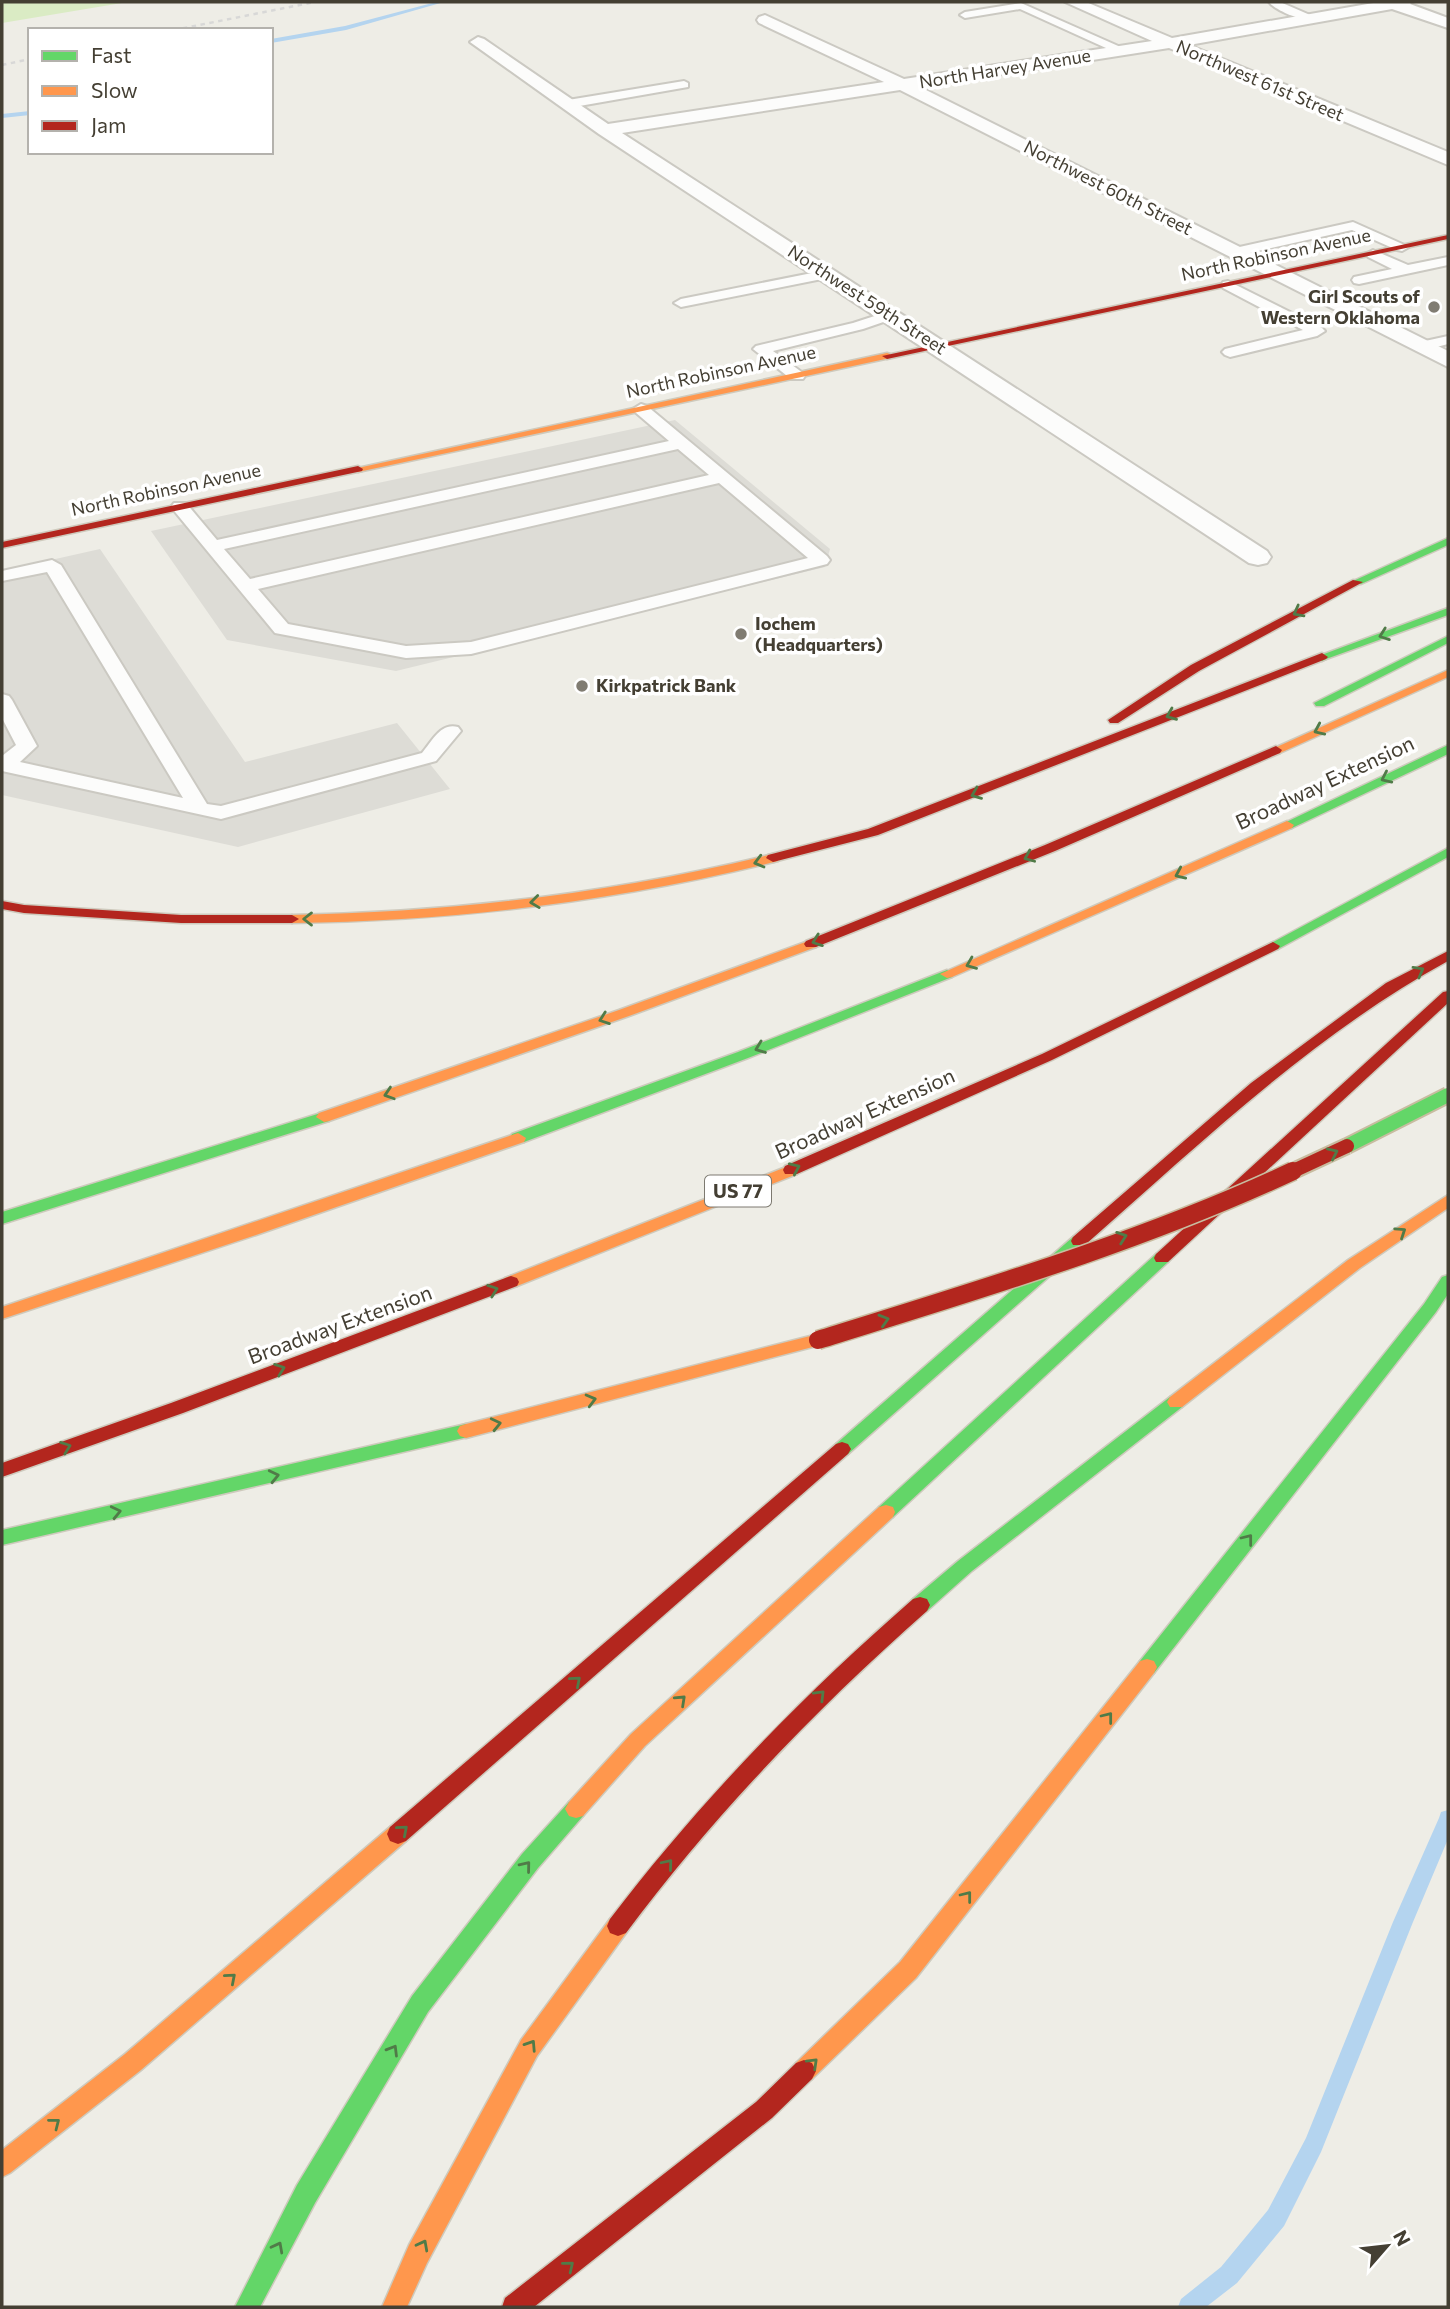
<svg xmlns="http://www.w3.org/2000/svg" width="1450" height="2309" viewBox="0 0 1450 2309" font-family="Commissioner,sans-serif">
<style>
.green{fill:#daebc4}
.parking{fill:#dddcd6}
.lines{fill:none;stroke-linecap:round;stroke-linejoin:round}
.stream{fill:#b4d4ef;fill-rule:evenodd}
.lane-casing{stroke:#cbc9c2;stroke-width:4}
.street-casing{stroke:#cbc9c2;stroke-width:4}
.fast-casing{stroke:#cecabd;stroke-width:3}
.slow-casing{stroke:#cecabd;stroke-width:3}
.jam-casing{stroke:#cecabd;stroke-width:3}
.lane{fill:#fcfcfb;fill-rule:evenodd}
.street{fill:#fcfcfb;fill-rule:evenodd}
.fast{fill:#63d668;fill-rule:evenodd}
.slow{fill:#ff974d;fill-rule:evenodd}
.jam{fill:#b3261e;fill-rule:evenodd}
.rail{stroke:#d8d8d7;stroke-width:2.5;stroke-dasharray:4.5 4.5;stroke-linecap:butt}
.fast-bridge-casing{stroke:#c8bca0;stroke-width:18;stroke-linecap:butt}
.jam-bridge-far1-casing{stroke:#c8bca0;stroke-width:18;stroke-linecap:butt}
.jam-bridge-casing{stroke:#c8bca0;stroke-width:21;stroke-linecap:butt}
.fast-bridge{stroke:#63d668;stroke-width:14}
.jam-bridge-far1{stroke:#b3261e;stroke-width:14}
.jam-bridge{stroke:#b3261e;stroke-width:18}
.oneway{stroke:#507b48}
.poi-dot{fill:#807c72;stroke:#fff;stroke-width:2.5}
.labels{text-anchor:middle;stroke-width:7;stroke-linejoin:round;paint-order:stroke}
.far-street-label{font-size:18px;fill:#443f33;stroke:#fff}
.far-poi-label{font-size:18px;font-weight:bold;fill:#443f33;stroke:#fff;text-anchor:start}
.shield{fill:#fff;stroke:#7c7970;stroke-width:2}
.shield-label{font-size:19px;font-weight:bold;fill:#443f33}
.street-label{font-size:21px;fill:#443f33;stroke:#fff}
</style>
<rect width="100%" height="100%" fill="#eeede6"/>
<!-- green -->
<polygon class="green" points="2,2 128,2 2,23"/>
<!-- parking -->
<g class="parking">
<polygon points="675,420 830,549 825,567 396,671 227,640 151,531"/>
<polygon points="100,549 245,762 397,723 450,789 238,847 2,795 2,571"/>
</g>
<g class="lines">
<!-- stream -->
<g class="stream">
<polygon points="436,2 444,2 346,30 271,43 271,39 345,26"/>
<polygon points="30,111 30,115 2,118 2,114"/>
<polygon points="1448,1810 1448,1839 1413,1922 1321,2152 1284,2226 1237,2283 1206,2307 1178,2307 1181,2299 1221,2267 1268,2210 1306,2138 1393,1922 1439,1818 1441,1812"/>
</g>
<!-- lane casing -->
<g class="lane-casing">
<g id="lane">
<path d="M1269,2H1280L1317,18C1307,24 1276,11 1269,2Z"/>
<polygon points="1021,3 1125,49 1127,51 1117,53 1020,9 965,18 960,15 965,12"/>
<polygon points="684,81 688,83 688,87 568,108 562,104 568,100"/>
<polygon points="1353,222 1409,247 1402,251 1397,250 1352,230 1235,256 1228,252 1235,248"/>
<polygon points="1373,250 1408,265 1448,257 1448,265 1359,284 1354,283 1352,280 1354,277 1392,269 1368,257 1366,254"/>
<polygon points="827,270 832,271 832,277 681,307 674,303 681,299"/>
<polygon points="1228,281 1322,328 1325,331 1317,336 1230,357 1225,355 1222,352 1225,349 1303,330 1223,288 1221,285 1223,282"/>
<polygon points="890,311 897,315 895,318 863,329 773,351 803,373 805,376 803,379 791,379 753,349 756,346 853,323"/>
<polygon points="1448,336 1448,344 1421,351 1413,346 1416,343"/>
<path d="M641,404L647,406L827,556L830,560L827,564L471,654L406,658L275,633L171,507L174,503H186L217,540L669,441L635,412L633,409ZM678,449L709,475L250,579L224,549ZM719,483L808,558L471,642L406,646L288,624L258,589Z"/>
<path d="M52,560L61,565L207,804L221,806L422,753C432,741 441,722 458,727L461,731L436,761L221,819L2,771V756L16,745L2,718V694L9,696L12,700L37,746L20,762L183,798L47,572L2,581V571Z"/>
</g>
</g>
<!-- street casing -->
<g class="street-casing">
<polygon id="street" points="1065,2 1086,2 1172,38 1379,2 1412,2 1410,4 1448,18 1448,28 1392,9 1189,45 1448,152 1448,165 1169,48 920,87 1448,351 1448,367 900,90 622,133 1267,551 1271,557 1267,563 1258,565 1249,563 599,134 470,42 478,37 484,39 608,124 884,82 759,23 757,20 759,17 765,15 904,79 1152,41"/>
</g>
<!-- fast casing -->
<g class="fast-casing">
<g id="fast">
<polygon points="1448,538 1448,545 1361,584 1351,582"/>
<polygon points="1448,608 1448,615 1326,659 1322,661 1316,657"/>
<polygon points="1448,636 1448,643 1324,706 1316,706 1314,703"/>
<polygon points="1448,745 1448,754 1292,828 1287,829 1280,825"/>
<polygon points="1448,848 1448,857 1278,949 1268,949 1266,946"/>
<polygon points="947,970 954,974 952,977 748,1058 524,1142 512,1142 510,1138 512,1134 738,1052"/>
<polygon points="324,1112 332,1117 329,1121 2,1224 2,1212"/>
<polygon points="1079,1235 1085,1237 1087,1241 1085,1245 848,1454 842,1456 836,1454 833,1449 836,1444 1073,1237"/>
<polygon points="1162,1252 1168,1254 1170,1258 1168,1262 893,1517 886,1519 879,1517 877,1512 879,1507 1156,1254"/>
<polygon points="1448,1275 1448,1294 1436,1312 1154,1673 1147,1675 1140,1673 1137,1667 1140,1661 1424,1304 1442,1277"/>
<polygon points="1176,1395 1182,1397 1185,1402 1182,1407 972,1571 927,1611 920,1613 913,1611 910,1605 913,1599 958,1561 1170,1397"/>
<polygon points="466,1424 472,1426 475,1431 472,1436 2,1545 2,1530"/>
<polygon points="576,1800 583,1802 587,1809 583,1816 538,1868 428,2012 315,2203 260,2307 235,2307 297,2185 412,1996 522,1854 569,1802"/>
</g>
</g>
<!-- slow casing -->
<g class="slow-casing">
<g id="slow">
<polygon points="887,353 890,354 890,358 358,472 353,469"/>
<polygon points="1448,670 1448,677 1280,753 1276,754 1270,750"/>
<polygon points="1287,821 1294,825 1292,828 952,977 947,978 940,974"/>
<path d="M773,854L778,855V861C617,901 457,921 292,923L285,919L292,915C455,912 614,893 773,854Z"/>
<polygon points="811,940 818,944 816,947 629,1016 329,1121 324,1122 316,1117 319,1113 619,1010"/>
<polygon points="518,1133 526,1138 524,1142 256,1235 2,1319 2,1307"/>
<polygon points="791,1165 797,1166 799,1170 797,1174 517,1286 505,1286 503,1282 505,1278"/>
<polygon points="1448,1195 1448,1208 1360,1268 1182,1407 1170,1407 1167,1402 1170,1397 1348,1260"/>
<polygon points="818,1334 824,1336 827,1340 824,1344 466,1438 460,1436 457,1431 460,1426 466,1424"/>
<polygon points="886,1505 893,1507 895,1512 893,1517 645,1746 583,1816 576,1818 569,1816 565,1809 569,1802 631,1734 879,1507"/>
<polygon points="1147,1659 1154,1661 1157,1667 1154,1673 916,1978 812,2079 804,2082 796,2079 792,2071 796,2063 900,1962 1140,1661"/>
<polygon points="398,1824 406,1827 409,1834 406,1841 141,2070 10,2173 2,2177 2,2150 125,2054 390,1827"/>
<polygon points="618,1916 626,1919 629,1926 626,1933 537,2056 427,2263 407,2307 382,2307 409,2245 521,2040 610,1919"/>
</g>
</g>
<!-- jam casing -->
<g class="jam-casing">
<g id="jam">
<polygon points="1448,235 1448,239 887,359 882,356"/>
<polygon points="358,466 363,469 362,471 2,548 2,542"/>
<polygon points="1353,580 1363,582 1199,671 1118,723 1110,723 1108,720 1191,665"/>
<polygon points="1322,653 1328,657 1326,659 878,835 773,862 766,858 768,855 868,829"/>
<polygon points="1276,746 1282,750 1280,753 1055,851 816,947 806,947 804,944 806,941 1045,845"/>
<polygon points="2,901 24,905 181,915 292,915 299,919 292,923 181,923 24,913 2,909"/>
<polygon points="1273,942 1280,946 1278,949 1052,1060 797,1174 785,1174 783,1170 785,1166 1042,1054"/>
<path d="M1448,951V961C1313,1035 1200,1144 1085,1245H1073L1071,1241L1073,1237L1251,1083L1386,983Z"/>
<polygon points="1448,991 1448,1003 1168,1262 1156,1262 1154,1258 1156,1254 1443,992"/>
<polygon points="511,1276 517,1278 519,1282 517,1286 183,1413 2,1477 2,1463 171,1403"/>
<polygon points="842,1442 848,1444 851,1449 848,1454 406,1841 398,1844 390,1841 387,1834 390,1827 836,1444"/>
<path d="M920,1597L927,1599L930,1605L927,1611C816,1709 715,1814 626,1933L618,1936L610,1933L607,1926L610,1919C700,1801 801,1697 913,1599Z"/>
<polygon points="804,2060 812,2063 816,2071 812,2079 772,2118 534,2307 502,2307 505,2298 756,2102 796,2063"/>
</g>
</g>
<!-- lane -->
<use href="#lane" class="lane"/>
<!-- street -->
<use href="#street" class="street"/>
<!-- fast -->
<use href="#fast" class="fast"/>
<!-- slow -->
<use href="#slow" class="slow"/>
<!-- jam -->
<use href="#jam" class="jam"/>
<!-- rail -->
<g class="rail">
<polyline points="174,30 315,2"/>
<polyline points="2,65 30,59"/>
</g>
<!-- fast-bridge casing -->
<g class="fast-bridge-casing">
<polyline id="fast-bridge" points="1347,1146 1448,1095"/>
</g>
<!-- jam-bridge-far1 casing -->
<g class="jam-bridge-far1-casing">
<polyline id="jam-bridge-far1" points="1289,1173 1347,1146"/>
</g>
<!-- jam-bridge casing -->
<g class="jam-bridge-casing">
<path id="jam-bridge" d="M818,1340C978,1290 1141,1242 1293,1171"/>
</g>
<!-- fast-bridge -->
<use href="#fast-bridge" class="fast-bridge"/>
<!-- jam-bridge-far1 -->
<use href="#jam-bridge-far1" class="jam-bridge-far1"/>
<!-- jam-bridge -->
<use href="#jam-bridge" class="jam-bridge"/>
</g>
<!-- one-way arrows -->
<defs><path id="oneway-chevron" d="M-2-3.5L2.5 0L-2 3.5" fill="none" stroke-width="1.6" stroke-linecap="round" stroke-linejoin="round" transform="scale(1.75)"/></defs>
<g class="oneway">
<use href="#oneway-chevron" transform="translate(1298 612) rotate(152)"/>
<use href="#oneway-chevron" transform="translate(1384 635) rotate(160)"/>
<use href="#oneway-chevron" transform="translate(1171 715) rotate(158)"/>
<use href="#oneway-chevron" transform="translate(1319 730) rotate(156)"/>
<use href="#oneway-chevron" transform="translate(1386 778) rotate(155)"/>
<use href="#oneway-chevron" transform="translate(976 794) rotate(158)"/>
<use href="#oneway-chevron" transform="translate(1029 857) rotate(157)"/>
<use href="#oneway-chevron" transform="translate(759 862) rotate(165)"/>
<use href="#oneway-chevron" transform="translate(1180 874) rotate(156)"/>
<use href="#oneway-chevron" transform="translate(535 902) rotate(173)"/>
<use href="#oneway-chevron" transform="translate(308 919) rotate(-180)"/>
<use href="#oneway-chevron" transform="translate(817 941) rotate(160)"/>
<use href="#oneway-chevron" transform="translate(971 964) rotate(158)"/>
<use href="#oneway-chevron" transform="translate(1419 971) rotate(-29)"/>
<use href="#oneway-chevron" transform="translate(604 1019) rotate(160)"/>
<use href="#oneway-chevron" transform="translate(760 1048) rotate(159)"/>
<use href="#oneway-chevron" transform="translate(389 1094) rotate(162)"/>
<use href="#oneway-chevron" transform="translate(1333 1153) rotate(-25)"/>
<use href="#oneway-chevron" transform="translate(795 1168) rotate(-24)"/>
<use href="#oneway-chevron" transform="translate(1401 1232) rotate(-34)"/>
<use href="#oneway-chevron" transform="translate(1122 1237) rotate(-19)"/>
<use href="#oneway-chevron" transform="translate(493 1290) rotate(-20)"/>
<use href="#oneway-chevron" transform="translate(884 1320) rotate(-17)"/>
<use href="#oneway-chevron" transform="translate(280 1369) rotate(-20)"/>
<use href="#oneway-chevron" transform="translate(591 1400) rotate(-15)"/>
<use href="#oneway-chevron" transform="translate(496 1424) rotate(-13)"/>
<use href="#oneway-chevron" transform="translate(66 1447) rotate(-20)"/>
<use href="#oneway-chevron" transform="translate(274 1476) rotate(-13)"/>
<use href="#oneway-chevron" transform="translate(116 1512) rotate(-13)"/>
<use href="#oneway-chevron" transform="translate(1248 1539) rotate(-52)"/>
<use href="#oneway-chevron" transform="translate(576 1681) rotate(-41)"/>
<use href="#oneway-chevron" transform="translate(820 1695) rotate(-45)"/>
<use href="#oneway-chevron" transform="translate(681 1700) rotate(-43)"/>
<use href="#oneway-chevron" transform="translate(1108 1717) rotate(-52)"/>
<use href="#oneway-chevron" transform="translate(403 1830) rotate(-41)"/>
<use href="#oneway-chevron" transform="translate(668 1864) rotate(-50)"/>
<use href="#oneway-chevron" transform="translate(526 1866) rotate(-51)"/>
<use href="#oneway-chevron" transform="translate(967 1896) rotate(-52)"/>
<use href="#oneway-chevron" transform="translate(231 1978) rotate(-41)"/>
<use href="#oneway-chevron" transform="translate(531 2045) rotate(-57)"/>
<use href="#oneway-chevron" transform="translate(393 2050) rotate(-59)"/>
<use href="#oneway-chevron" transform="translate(813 2063) rotate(-44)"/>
<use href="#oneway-chevron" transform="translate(55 2123) rotate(-38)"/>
<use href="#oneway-chevron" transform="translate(423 2245) rotate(-62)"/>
<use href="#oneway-chevron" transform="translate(278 2247) rotate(-62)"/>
<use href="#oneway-chevron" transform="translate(569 2266) rotate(-39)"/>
</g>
<!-- markers -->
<g class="poi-dot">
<circle cx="1434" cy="307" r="7"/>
<circle cx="741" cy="634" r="7"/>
<circle cx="582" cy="686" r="7"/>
</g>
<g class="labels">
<!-- far-street labels -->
<g class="far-street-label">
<text transform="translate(1005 69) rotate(-9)" y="6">North Harvey Avenue</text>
<text transform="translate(1260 81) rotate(23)" y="6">Northwest 61st Street</text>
<text transform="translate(1108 188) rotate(27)" y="6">Northwest 60th Street</text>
<text transform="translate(1276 255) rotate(-12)" y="6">North Robinson Avenue</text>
<text transform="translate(867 300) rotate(33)" y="6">Northwest 59th Street</text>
<text transform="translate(721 372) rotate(-12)" y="6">North Robinson Avenue</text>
<text transform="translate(166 490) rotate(-12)" y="6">North Robinson Avenue</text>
</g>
<!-- far-poi labels -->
<g class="far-poi-label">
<text x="1420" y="303" text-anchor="end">Girl Scouts of<tspan x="1420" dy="21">Western Oklahoma</tspan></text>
<text x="755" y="630">Iochem<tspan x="755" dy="21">(Headquarters)</tspan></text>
<text x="596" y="692">Kirkpatrick Bank</text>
</g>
<!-- shield labels -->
<rect class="shield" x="705" y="1175.5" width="66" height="31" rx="5"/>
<g class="shield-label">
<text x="738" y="1198">US 77</text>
</g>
<!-- street labels -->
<g class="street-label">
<text transform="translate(1325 783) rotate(-25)" y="7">Broadway Extension</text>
<text transform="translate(865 1114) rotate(-24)" y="7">Broadway Extension</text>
<text transform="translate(340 1325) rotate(-20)" y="7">Broadway Extension</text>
</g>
</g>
<!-- border -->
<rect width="1450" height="2309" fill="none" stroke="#443f33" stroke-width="7"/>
<!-- legend -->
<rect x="28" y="28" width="245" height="126" fill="#ffffff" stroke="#b4b2ad" stroke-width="2"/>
<rect x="42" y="51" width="35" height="10" fill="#63d668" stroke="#b4b2ad" stroke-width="2"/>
<text x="91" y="63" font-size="21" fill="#443f33">Fast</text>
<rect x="42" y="86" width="35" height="10" fill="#ff974d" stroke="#b4b2ad" stroke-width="2"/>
<text x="91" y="98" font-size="21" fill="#443f33">Slow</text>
<rect x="42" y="121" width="35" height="10" fill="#b3261e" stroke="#b4b2ad" stroke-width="2"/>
<text x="91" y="133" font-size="21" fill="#443f33">Jam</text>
<!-- north arrow -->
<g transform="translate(1387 2246) rotate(62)" stroke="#ffffff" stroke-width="5" paint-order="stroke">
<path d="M0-5L12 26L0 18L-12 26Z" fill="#443f33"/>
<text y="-10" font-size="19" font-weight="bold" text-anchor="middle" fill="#443f33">N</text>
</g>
</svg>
